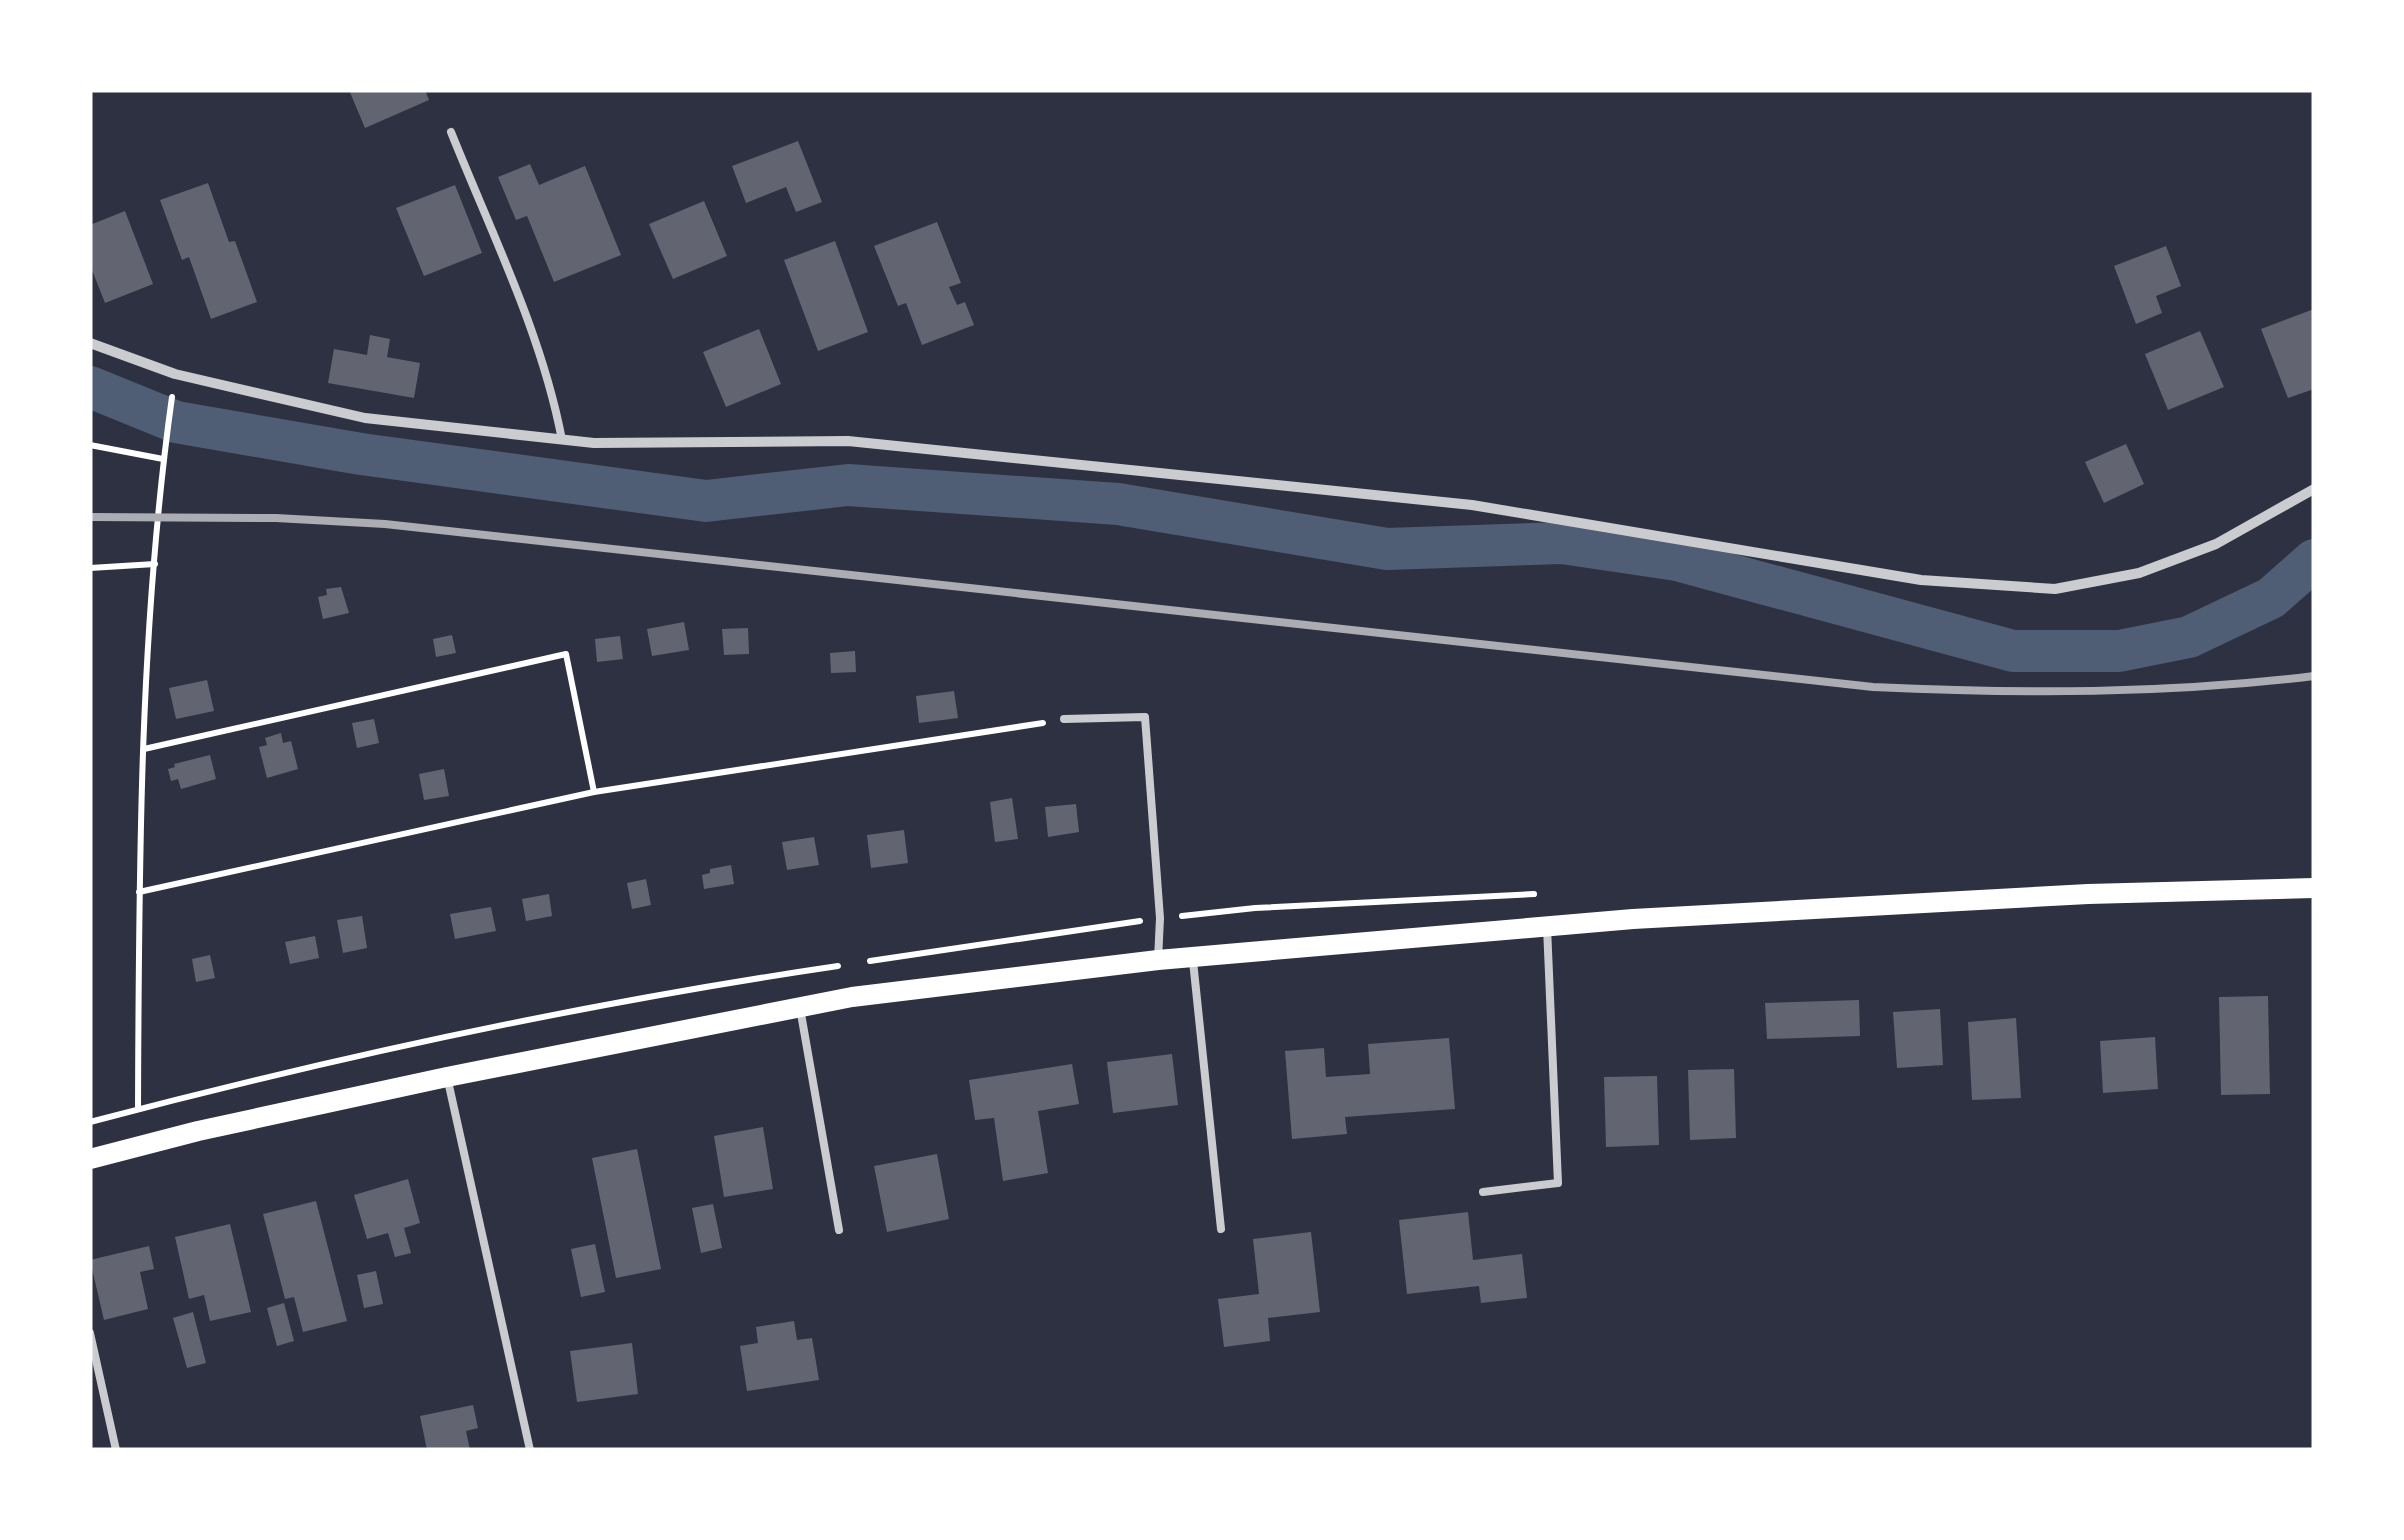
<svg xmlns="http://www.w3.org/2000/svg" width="2404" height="1540" viewBox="0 0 2404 1540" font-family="Manrope,sans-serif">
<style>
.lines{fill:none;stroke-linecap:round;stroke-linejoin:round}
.canal{stroke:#4f5d75;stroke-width:42}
.building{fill:#626471}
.path{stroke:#fff;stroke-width:6}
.service{stroke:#caccd0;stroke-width:8}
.minor{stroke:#caccd0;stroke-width:10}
.secondary{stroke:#fff;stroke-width:20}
.rail{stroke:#abadb3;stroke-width:8}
</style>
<rect width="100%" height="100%" fill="#2d3142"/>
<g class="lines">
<!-- canal -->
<polyline class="canal" points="90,387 176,422 361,454 706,501 848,485 1118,504 1387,549 1562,543 1677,560 2013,651 2119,651 2189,637 2271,598 2314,560"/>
</g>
<!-- building -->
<g class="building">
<polygon points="349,90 425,90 429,100 365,128"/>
<polygon points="798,141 822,202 796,212 786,187 746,203 732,166"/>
<polygon points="530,164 539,185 585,166 621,255 554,282 527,216 516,220 498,177"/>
<polygon points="208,183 229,242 235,241 257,302 211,319 189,257 182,260 160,200"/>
<polygon points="455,185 482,253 424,276 396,208"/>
<polygon points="704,201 727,256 673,279 649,224"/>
<polygon points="125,211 153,284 105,303 90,265 90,225"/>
<polygon points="937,222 961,283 949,287 957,305 965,302 974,325 922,345 906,303 898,306 874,246"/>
<polygon points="835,241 868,332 818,351 784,260"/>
<polygon points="2166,246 2181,286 2156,296 2162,313 2136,324 2114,266"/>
<polygon points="2314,309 2314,389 2288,398 2261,329"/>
<polygon points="759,329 781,384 726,407 703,352"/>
<polygon points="2200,331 2224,387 2168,410 2145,354"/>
<polygon points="370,335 390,339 387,357 420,363 414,398 328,383 334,349 367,355"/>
<polygon points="2126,444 2144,484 2104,503 2085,462"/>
<polygon points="341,587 349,613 323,619 318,597 327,595 326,589"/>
<polygon points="684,622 689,650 652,656 647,629"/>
<polygon points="748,628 749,654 724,655 722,629"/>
<polygon points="452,635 456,653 436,657 433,639"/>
<polygon points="620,636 623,659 597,662 595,639"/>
<polygon points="855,651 856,672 831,673 830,653"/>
<polygon points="207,680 214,711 176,719 169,688"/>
<polygon points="954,691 958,718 919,723 916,696"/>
<polygon points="374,719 379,743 357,748 352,723"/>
<polygon points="281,733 283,743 291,741 298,769 267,778 259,747 267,745 265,738"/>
<polygon points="210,755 216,779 181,789 178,779 171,781 168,769 175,767 174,764"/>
<polygon points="444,769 449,796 424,800 419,774"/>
<polygon points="1012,798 1018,839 995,842 990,802"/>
<polygon points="1076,804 1079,832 1048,837 1045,807"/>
<polygon points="904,830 908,863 871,868 867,835"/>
<polygon points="814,837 819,865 787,870 782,842"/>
<polygon points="731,865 734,884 704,889 702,875 710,873 710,869"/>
<polygon points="646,879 651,905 632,909 627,883"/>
<polygon points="549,894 552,916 526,921 522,899"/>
<polygon points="491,907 496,931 455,939 450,914"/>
<polygon points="362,916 367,948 343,953 337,920"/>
<polygon points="315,936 319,958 290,964 285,942"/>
<polygon points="210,955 215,978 196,982 192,959"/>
<polygon points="2268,996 2270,1094 2221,1095 2219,997"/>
<polygon points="1859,1000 1860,1036 1767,1039 1765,1003"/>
<polygon points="1940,1009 1943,1065 1897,1068 1893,1012"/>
<polygon points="2016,1018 2021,1098 1972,1100 1968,1022"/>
<polygon points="2155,1037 2158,1089 2103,1093 2100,1041"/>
<polygon points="1449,1038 1455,1109 1345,1117 1347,1134 1292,1139 1285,1051 1324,1048 1326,1077 1370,1074 1368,1044"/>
<polygon points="1172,1054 1178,1105 1113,1113 1107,1062"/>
<polygon points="1072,1064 1079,1104 1038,1111 1048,1173 1003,1181 994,1118 975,1120 969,1080"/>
<polygon points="1734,1069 1736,1138 1690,1140 1688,1070"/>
<polygon points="1657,1076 1659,1145 1606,1147 1604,1077"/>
<polygon points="763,1127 773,1189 724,1197 714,1136"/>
<polygon points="637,1149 661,1269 616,1278 592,1158"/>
<polygon points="937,1154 949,1219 887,1232 874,1166"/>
<polygon points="408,1179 420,1223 404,1228 411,1253 395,1257 388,1233 367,1239 354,1195"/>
<polygon points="316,1201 347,1321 303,1332 294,1297 285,1299 263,1214"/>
<polygon points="713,1204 722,1248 701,1253 692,1208"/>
<polygon points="1468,1212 1473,1260 1522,1254 1527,1298 1481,1303 1479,1286 1407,1294 1399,1220"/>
<polygon points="230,1224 251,1312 210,1321 204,1295 189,1299 175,1237"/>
<polygon points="1311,1232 1320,1312 1268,1318 1270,1341 1224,1347 1218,1299 1259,1294 1253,1239"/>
<polygon points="595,1244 605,1292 581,1297 571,1249"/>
<polygon points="149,1246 154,1269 140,1272 148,1309 104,1320 90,1260"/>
<polygon points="376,1271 383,1304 364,1308 357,1275"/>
<polygon points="284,1303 294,1341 277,1346 267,1308"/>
<polygon points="193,1312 206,1363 187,1368 173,1318"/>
<polygon points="794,1321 797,1340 812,1338 819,1380 747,1391 740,1346 758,1343 756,1327"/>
<polygon points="632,1343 638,1394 577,1402 570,1351"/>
<polygon points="473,1405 478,1428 466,1431 470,1450 427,1450 420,1416"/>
</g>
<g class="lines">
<!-- path -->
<g class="path">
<polyline points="90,445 163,459"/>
<polyline points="90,568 155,564"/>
<polyline points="144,749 566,654 594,792"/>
<polyline points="139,892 594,792 1043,723"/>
<polyline points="1182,916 1255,908 1534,894"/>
<polyline points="870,961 1140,921"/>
<path d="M138,1109C139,872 139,632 172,397"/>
<path d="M90,1122C336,1057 586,1003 838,966"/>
</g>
<!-- service -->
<g class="service">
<path d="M451,132C491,232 542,334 562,440"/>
<polyline points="1064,719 1145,717 1160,918 1158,960"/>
<polyline points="1193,961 1221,1229"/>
<polyline points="800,1008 839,1230"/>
<polyline points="448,1081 530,1450"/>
<polyline points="1483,1192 1558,1183 1547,927"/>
<polyline points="90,1333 116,1450"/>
</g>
<!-- minor -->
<polyline class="minor" points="90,343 175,374 365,418 594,443 848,441 1472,505 1921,580 2055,589 2139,573 2216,544 2314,489"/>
<!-- secondary -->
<polyline class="secondary" points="90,1159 198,1131 447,1077 852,997 1158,960 1633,919 2088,894 2314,888"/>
<!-- rail -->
<path class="rail" d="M90,517L276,518L385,524L1873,687C2021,694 2167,694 2314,676"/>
</g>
<!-- border -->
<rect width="2404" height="1540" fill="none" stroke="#ffffff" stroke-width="185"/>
</svg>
